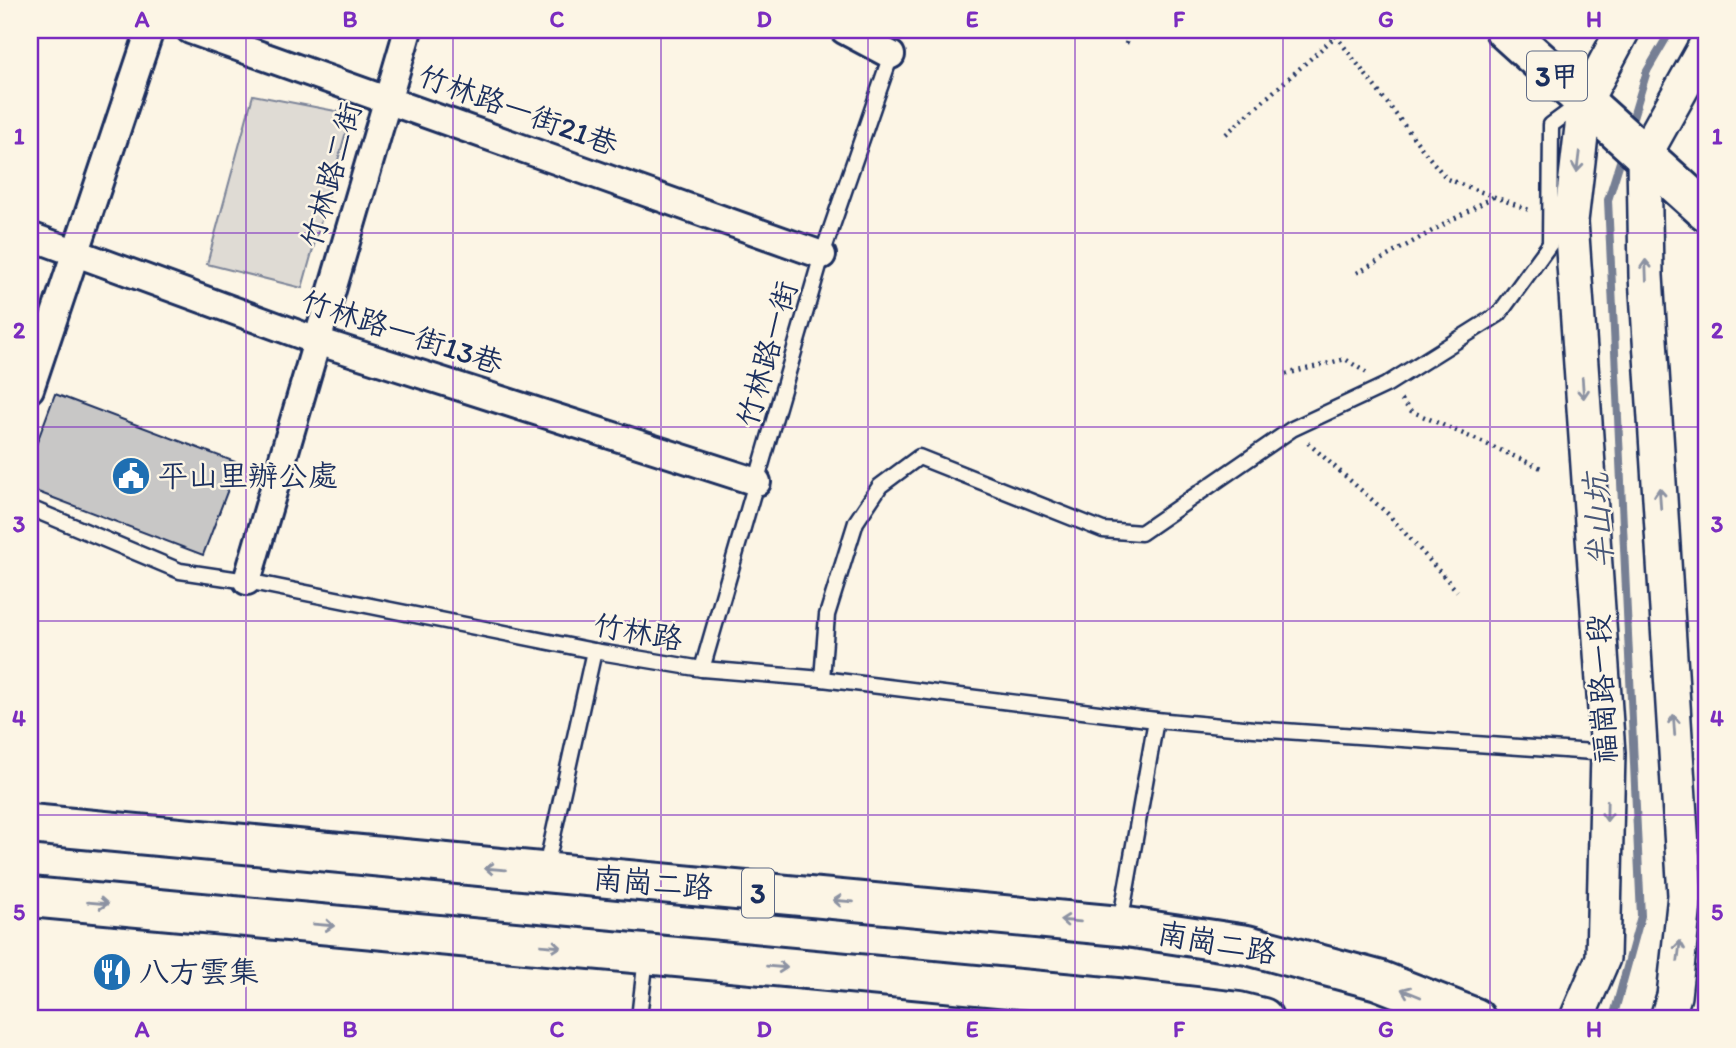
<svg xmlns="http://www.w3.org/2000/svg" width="1736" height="1048" viewBox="0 0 1736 1048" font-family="Itim,'LXGW WenKai TC',sans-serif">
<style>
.green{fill:#dfdbd4;stroke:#7d8599;stroke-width:2}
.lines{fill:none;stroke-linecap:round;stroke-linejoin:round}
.stream{stroke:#767f94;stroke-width:8}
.building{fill:#c8c7c6;stroke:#1b2f5e;stroke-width:2}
.service-casing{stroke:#1b2f5e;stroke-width:19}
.minor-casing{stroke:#1b2f5e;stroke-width:32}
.tertiary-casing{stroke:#1b2f5e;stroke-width:38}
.primary-casing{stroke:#1b2f5e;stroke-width:44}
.path{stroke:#1b2f5e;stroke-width:4.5;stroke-dasharray:2 5;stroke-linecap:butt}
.service{stroke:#fcf5e5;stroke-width:14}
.minor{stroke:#fcf5e5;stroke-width:26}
.tertiary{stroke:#fcf5e5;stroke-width:33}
.primary{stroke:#fcf5e5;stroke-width:38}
.oneway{stroke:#8c92a2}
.grid{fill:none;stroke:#7b2cbf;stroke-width:2;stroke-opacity:0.55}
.labels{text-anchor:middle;stroke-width:5;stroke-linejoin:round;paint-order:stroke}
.shield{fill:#fcf5e5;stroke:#5e6a86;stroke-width:2}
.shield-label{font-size:28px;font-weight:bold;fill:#1b2f5e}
.street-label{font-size:30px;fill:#1b2f5e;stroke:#fcf5e5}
.poi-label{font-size:30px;fill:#1b2f5e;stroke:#fcf5e5;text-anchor:start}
.water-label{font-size:32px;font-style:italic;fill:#485779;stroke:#fcf5e5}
.neatline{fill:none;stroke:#7b2cbf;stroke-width:2.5}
.grid-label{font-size:23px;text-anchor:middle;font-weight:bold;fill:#7b2cbf}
</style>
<rect width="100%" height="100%" fill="#fcf5e5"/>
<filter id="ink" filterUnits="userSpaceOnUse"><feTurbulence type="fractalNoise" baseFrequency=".0143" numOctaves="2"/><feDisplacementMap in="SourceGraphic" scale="14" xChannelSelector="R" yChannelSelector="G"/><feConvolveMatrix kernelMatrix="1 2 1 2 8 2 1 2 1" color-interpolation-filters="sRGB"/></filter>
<g filter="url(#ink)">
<!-- green -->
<polygon class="green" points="253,95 351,114 302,288 207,264"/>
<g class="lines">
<!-- stream -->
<g class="stream">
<polyline points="1630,127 1647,71 1671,30"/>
<polyline points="1613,1018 1641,916 1608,200 1624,149"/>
</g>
</g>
<!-- building -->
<polygon class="building" points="55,394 238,463 203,555 30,489 30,461"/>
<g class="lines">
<!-- service casing -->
<g class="service-casing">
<g id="service">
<polyline points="30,508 180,571 247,581 594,651 702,669 822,679 1156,720 1254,729 1608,753"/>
<polyline points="702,669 822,255 891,55"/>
<polyline points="822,679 827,615 856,522 880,486 919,457 1103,530 1141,533 1292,429 1386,385 1499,314 1550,244 1551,125 1581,103"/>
<polyline points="545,872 594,651"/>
<polyline points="1120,924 1156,720"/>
<polyline points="639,1018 646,957"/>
</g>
</g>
<!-- minor casing -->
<g class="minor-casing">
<g id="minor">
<polyline points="190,30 822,255"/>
<polyline points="844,30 891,55"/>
<polyline points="30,236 317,341 757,482"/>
<polyline points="30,389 150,30"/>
<polyline points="247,581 408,30"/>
</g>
</g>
<!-- tertiary casing -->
<g class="tertiary-casing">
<g id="tertiary">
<polyline points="1577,1018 1603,958 1608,753 1571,221 1585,101 1623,30"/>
<polyline points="1667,1018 1674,996 1685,895 1646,276 1644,156 1706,45"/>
</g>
</g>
<!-- primary casing -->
<g class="primary-casing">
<g id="primary">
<polyline points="1505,30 1706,211"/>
<polyline points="30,824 1120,926 1247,945 1378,980 1475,1018"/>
<polyline points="30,897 1117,998 1239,1012 1263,1018"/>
</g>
</g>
<!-- path -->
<g class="path">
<polyline points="1340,30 1336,36 1427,155 1447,179 1532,211"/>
<polyline points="1126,44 1129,30"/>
<polyline points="1226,134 1336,36"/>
<polyline points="1357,273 1493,197"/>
<polyline points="1286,374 1345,359 1367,373"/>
<polyline points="1401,400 1411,411 1541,468"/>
<polyline points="1308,443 1388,514 1457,591"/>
</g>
<!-- service -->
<use href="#service" class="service"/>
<!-- minor -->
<use href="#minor" class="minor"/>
<!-- tertiary -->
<use href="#tertiary" class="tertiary"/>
<!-- primary -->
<use href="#primary" class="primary"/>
</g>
<!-- one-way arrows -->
<defs><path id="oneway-shaft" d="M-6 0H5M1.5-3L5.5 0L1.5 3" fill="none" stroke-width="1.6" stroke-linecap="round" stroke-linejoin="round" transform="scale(1.75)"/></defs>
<g class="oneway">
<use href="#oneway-shaft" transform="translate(1578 162) rotate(97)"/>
<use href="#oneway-shaft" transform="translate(1646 270) rotate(-92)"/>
<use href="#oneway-shaft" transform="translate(1583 388) rotate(86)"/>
<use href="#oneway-shaft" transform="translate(1660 498) rotate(-94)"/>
<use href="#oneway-shaft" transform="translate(1674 725) rotate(-94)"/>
<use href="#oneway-shaft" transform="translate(1607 811) rotate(91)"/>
<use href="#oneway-shaft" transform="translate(495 869) rotate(-175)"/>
<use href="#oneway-shaft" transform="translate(843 901) rotate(-175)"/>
<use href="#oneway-shaft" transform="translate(98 903) rotate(5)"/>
<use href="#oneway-shaft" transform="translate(1070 921) rotate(-175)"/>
<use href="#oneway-shaft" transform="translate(324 925) rotate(5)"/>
<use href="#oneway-shaft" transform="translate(551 946) rotate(5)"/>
<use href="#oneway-shaft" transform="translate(1679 951) rotate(-83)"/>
<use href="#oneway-shaft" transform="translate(777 967) rotate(5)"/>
<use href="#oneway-shaft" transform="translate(1411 993) rotate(-158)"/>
</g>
</g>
<!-- grid -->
<path class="grid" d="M246,30V1018M453,30V1018M661,30V1018M868,30V1018M1075,30V1018M1283,30V1018M1490,30V1018M30,233H1706M30,427H1706M30,621H1706M30,815H1706"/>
<!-- icons -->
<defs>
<g id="civic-disc" transform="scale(2.0125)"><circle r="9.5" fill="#1f6fb2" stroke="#fcf5e5"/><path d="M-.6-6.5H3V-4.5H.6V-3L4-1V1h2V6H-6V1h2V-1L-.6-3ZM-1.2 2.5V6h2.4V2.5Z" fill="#fff"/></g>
<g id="restaurant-disc" transform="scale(2.0125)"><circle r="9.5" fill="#1f6fb2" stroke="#fcf5e5"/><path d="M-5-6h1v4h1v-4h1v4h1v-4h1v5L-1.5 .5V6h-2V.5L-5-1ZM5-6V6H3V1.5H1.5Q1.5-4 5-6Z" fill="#fff"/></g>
</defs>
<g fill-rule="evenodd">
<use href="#civic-disc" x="131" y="476"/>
<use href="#restaurant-disc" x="112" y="972"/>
</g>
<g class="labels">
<!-- shield labels -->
<g class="shield">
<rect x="1527" y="51.5" width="60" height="49" rx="5"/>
<rect x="742" y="868.5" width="32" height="49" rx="5"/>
</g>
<g class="shield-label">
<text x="1557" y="86">3甲</text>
<text x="758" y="903">3</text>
</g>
<!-- street labels -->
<g class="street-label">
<text transform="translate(518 110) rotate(20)" y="10">竹林路一街21巷</text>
<text transform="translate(331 175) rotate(-74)" y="10">竹林路二街</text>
<text transform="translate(402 332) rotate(18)" y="10">竹林路一街13巷</text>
<text transform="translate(767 354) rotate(-74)" y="10">竹林路一街</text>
<text transform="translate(638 632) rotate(10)" y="10">竹林路</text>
<text transform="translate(1602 689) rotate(-93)" y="10">福崗路一段</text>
<text transform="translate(653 883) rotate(5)" y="10">南崗二路</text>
<text transform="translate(1217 943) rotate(10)" y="10">南崗二路</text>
</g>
<!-- poi labels -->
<g class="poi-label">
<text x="158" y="486">平山里辦公處</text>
<text x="139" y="982">八方雲集</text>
</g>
<!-- water labels -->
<g class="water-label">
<text transform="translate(1598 521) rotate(-93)" y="11">半山坑</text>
</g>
</g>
<!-- margin -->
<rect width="1736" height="1048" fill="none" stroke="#fcf5e5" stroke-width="77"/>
<rect x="38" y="38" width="1660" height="972" class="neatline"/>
<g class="grid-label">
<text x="142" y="27">A</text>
<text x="350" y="27">B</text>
<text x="557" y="27">C</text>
<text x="764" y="27">D</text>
<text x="972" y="27">E</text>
<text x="1179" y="27">F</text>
<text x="1386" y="27">G</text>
<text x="1594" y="27">H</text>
<text x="19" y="144">1</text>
<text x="1717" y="144">1</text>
<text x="19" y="338">2</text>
<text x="1717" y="338">2</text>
<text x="19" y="532">3</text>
<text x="1717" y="532">3</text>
<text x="19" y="726">4</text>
<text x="1717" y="726">4</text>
<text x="19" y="920">5</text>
<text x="1717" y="920">5</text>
<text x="142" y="1037">A</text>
<text x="350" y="1037">B</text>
<text x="557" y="1037">C</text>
<text x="764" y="1037">D</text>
<text x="972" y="1037">E</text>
<text x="1179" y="1037">F</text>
<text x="1386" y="1037">G</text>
<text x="1594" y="1037">H</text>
</g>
</svg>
